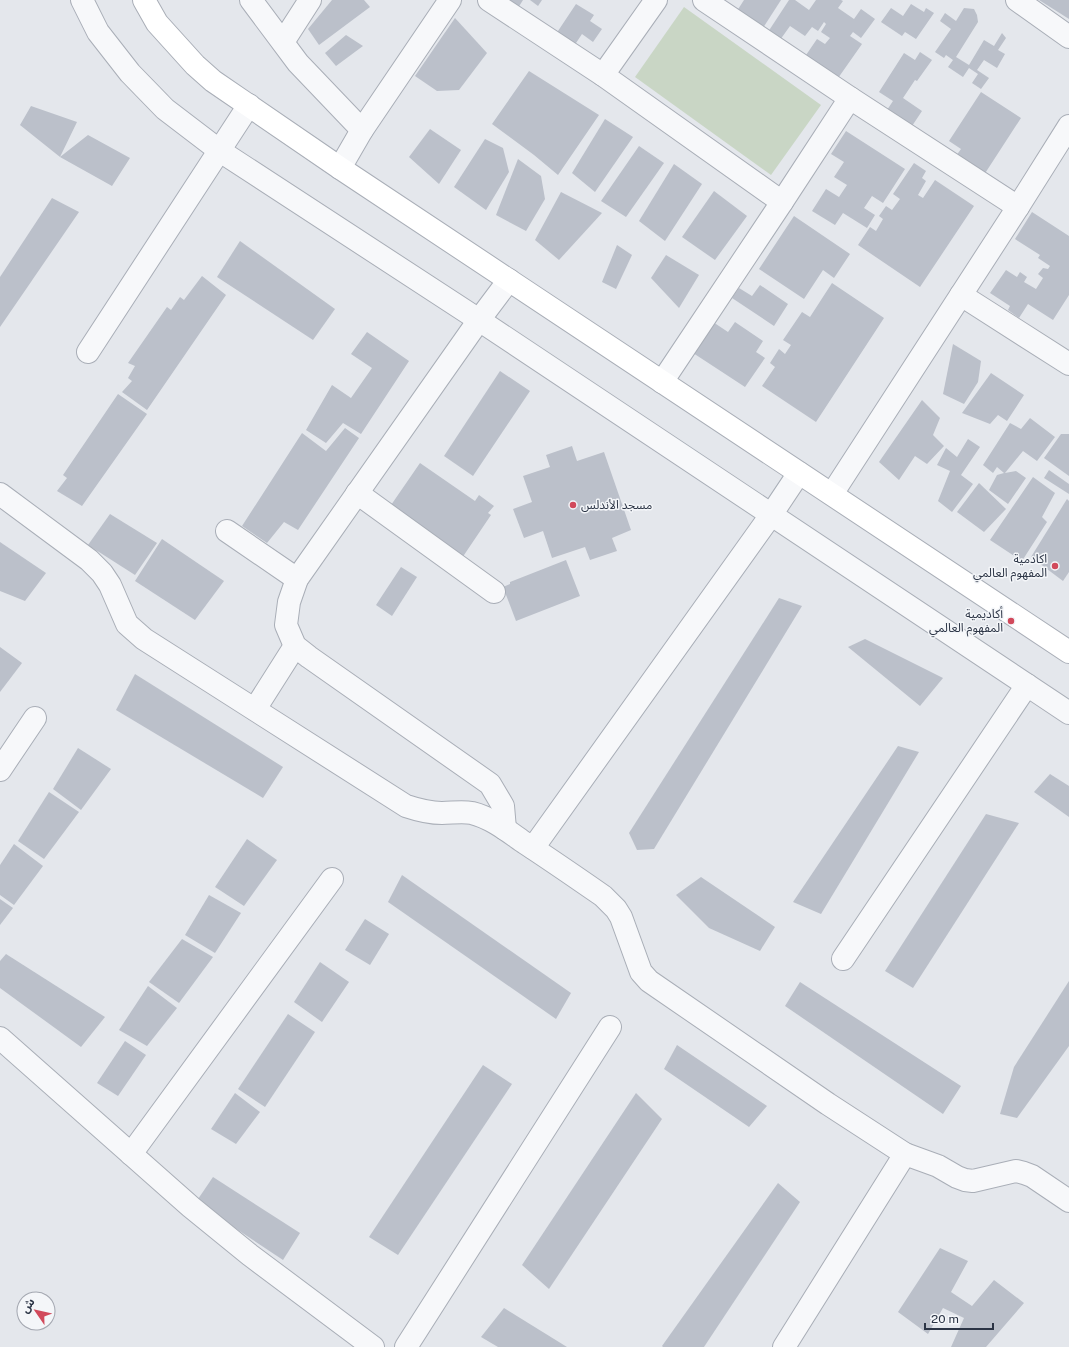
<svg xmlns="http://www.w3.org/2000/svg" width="1069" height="1347" viewBox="0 0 1069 1347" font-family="'Public Sans','Noto Sans Arabic',sans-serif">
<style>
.green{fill:#c9d6c5}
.building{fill:#bbc0ca}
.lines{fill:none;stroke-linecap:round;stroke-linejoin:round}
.minor-casing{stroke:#a9aeb7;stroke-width:24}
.secondary-casing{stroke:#a9aeb7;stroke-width:24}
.minor{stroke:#f7f8fa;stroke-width:22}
.secondary{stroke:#fff;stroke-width:22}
.poi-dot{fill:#d1495b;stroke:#f4f6f9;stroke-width:1.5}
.labels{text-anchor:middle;stroke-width:3;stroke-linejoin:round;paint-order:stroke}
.poi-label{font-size:12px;fill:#2b3445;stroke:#f4f6f9;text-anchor:end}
</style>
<rect width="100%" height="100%" fill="#e4e7ec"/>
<!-- green -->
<polygon class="green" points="684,7 821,105 771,175 635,77"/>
<!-- building -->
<g class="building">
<polygon points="332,0 364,0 370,7 319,45 308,29"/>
<polygon points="507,0 523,0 518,8"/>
<polygon points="530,0 542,0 538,6"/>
<polygon points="744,0 781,0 761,31 735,14"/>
<polygon points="789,0 795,0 809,10 816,0 841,0 843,1 838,8 854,19 861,9 875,19 861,38 853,32 850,36 862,44 836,81 804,58 817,39 825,44 830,38 821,32 826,24 824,22 818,31 812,27 805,36 790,26 780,40 768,32"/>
<polygon points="1039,0 1069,0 1069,19"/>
<polygon points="576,4 594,15 590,21 602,29 593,42 582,34 574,46 556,34"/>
<polygon points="911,4 924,12 926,8 934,13 916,39 905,32 902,36 881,22 891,8 903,16"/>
<polygon points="964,8 974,9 977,15 978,22 956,57 969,65 984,40 994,46 1002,33 1006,38 998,50 1005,54 997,68 984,60 977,70 989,78 981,89 972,83 978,74 969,68 963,77 948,67 953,60 946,55 944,58 935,52 951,29 940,21 945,13 956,21"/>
<polygon points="455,18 487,53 459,90 437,91 415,76"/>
<polygon points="346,35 363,46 336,66 325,53"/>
<polygon points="920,52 932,60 917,81 915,80 903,98 922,111 910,129 887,110 893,101 879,92 904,53 915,60"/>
<polygon points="529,71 599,115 558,175 534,155 492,124"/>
<polygon points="981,92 1021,118 982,178 953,160 961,149 949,141"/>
<polygon points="31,106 77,122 60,157 88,135 130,158 112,186 60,157 20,125"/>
<polygon points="605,119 633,137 595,192 572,173"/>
<polygon points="430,129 461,150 439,184 409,157"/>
<polygon points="846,131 905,169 883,203 872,196 864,208 875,215 867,228 843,213 835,225 812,211 826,189 839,197 847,185 834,177 844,162 831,154"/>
<polygon points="485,139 503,148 509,172 486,210 454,187"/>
<polygon points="639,146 664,163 626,217 601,201"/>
<polygon points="518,159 541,176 545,199 526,231 496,215"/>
<polygon points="914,163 926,171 922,178 926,181 918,195 923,198 935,180 974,206 920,287 858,245 870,227 876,231 883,219 879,216 886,206 892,210 900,199 893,194"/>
<polygon points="674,164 702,184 665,241 639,221"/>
<polygon points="714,191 747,216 715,260 682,237"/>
<polygon points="561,192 602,213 559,260 535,240"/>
<polygon points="52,198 79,212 0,327 0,277"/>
<polygon points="1032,212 1069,236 1069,295 1053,320 1028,304 1019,318 1008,310 1010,306 990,293 1006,270 1017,277 1020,272 1027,277 1024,282 1036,289 1043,278 1038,274 1043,268 1048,269 1050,266 1038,258 1040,255 1015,239"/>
<polygon points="794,216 850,254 834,278 823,270 804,299 759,269"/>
<polygon points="240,241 335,309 313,340 217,277"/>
<polygon points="617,245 632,255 616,289 602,282"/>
<polygon points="666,255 699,275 679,308 651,278"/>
<polygon points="202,276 226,295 147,410 122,392 132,381 128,378 135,366 128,363 167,307 171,310 180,297 184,300"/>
<polygon points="832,283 884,318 816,422 762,386 775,367 770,363 779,349 785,354 791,345 783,340 802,312 810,317"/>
<polygon points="760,285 788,304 774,326 732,298 739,288 752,296"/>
<polygon points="710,320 728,332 735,322 763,341 756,352 765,358 745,387 690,351"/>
<polygon points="367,332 409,361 361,434 343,423 326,443 306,430 332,385 351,398 372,368 351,354"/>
<polygon points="953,344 981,361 978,382 964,404 943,394"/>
<polygon points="500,371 530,391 473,476 444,456"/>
<polygon points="991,373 1024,395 1007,421 998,415 990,424 962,413"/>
<polygon points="118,394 147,414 82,506 57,491 67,478 63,475"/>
<polygon points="922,400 940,418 933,435 944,446 927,464 915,456 899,480 879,462"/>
<polygon points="1030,418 1055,437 1037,461 1023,451 1005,473 1016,471 1026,478 1008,504 989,490 997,475 1004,473 997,467 993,473 983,465 1010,423 1021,429"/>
<polygon points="345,428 359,438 298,530 284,522 267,543 242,526 302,433 326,451"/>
<polygon points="1061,434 1069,434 1069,476 1044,458"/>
<polygon points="968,439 980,447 961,475 973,484 952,512 938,501 950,471 937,465 946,448 957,457"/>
<polygon points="572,446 577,461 604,452 631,530 612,538 617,551 590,560 585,547 552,558 543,531 524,538 513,509 532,502 523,476 550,467 546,455"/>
<polygon points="420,463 475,501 479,495 494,506 488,513 491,515 462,558 389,508"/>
<polygon points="1049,470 1069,484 1069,494 1044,478"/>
<polygon points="1033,477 1055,493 1042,517 1047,522 1022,561 990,540"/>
<polygon points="979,483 1006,509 984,532 957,512"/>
<polygon points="1067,499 1069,501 1069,572 1063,581 1031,557"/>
<polygon points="110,514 157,543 135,575 88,545"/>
<polygon points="162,539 224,581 195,620 135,581"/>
<polygon points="0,542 46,573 25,601 0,591"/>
<polygon points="566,560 580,596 516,621 503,587 510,584 510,582"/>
<polygon points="401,567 417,577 392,616 376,605"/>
<polygon points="779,598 802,606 654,849 637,850 629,833"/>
<polygon points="865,639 943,678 920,706 848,647"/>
<polygon points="0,647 22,663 0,692"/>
<polygon points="135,674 283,767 263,798 116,710"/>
<polygon points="898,746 919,752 821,914 793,902"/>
<polygon points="78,748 111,769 81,810 53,789"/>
<polygon points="1050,774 1069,786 1069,817 1034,792"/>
<polygon points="49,792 79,812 44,859 18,841"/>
<polygon points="986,814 1019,823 913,988 885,971"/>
<polygon points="247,839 277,860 244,906 215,887"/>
<polygon points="14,844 43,866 14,905 0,895 0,865"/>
<polygon points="402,875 571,993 556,1019 388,902"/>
<polygon points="701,877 775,927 760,951 709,928 676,895"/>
<polygon points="209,895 241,913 215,953 185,935"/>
<polygon points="0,899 13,908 0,925"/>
<polygon points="365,919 389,934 370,965 345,950"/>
<polygon points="182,939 213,957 179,1003 149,982"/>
<polygon points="6,954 105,1017 81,1047 0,988 0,961"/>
<polygon points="320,962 349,982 322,1022 294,1002"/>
<polygon points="1069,981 1069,1046 1017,1118 1000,1114 1014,1067"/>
<polygon points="800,982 961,1086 943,1114 785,1006"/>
<polygon points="148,986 177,1008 147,1046 119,1030"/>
<polygon points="288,1014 315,1032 265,1107 238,1089"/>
<polygon points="125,1041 146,1055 118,1096 97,1083"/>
<polygon points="677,1045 767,1106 749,1127 664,1069"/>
<polygon points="483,1065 512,1084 398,1255 369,1237"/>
<polygon points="235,1093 260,1112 236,1144 211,1129"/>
<polygon points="636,1093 662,1119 549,1289 522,1265"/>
<polygon points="213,1177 300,1233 283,1260 196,1202"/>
<polygon points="778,1183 800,1202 704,1347 663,1347 662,1346"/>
<polygon points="940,1248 968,1261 951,1292 972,1306 994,1280 1024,1303 986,1347 951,1347 964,1318 943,1308 928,1334 898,1312"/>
<polygon points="504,1308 567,1347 498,1347 481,1337"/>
</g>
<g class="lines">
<!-- minor casing -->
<g class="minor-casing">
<g id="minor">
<polyline points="82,0 98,32 130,73 165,109 220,151 479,320 1069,713"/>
<polyline points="251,0 298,63 362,130"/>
<polyline points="489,0 603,75 782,202"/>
<polyline points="704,0 850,98 1018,207"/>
<polyline points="1017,0 1069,37"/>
<polyline points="283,42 310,0"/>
<polyline points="603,75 656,0"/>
<polyline points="340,168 362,130 450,0"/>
<polyline points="961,295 1069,364"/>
<polyline points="88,352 249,105"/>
<polyline points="662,382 782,202 850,98"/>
<polyline points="357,493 494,592"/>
<path d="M0,494L89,560L102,573L110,585L127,624L144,639L406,806C418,810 430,813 442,813C452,813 462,811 472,813C492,818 509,832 525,843C551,860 577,878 603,896L616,909L621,917L641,972L649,981L828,1104L905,1154L938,1166L957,1177L965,1180L973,1181L1016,1171L1024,1173L1032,1176L1069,1201"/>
<polyline points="832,494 1018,207 1069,126"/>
<polyline points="227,531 297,579"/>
<polyline points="255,709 295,646"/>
<polyline points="0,770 35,718"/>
<polyline points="505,829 503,806 490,784 309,657 295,646 286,625 289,602 297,579 479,320 509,280"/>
<polyline points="533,848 771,515 799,473"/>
<polyline points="843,959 1027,685"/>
<polyline points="0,1038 191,1207 250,1255 373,1347"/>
<polyline points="131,1154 332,879"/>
<polyline points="406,1347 610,1027"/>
<polyline points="784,1347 905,1154"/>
</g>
</g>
<!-- secondary casing -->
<g class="secondary-casing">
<polyline id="secondary" points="144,0 157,23 195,65 213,81 340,168 1069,652"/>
</g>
<!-- minor -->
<use href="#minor" class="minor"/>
<!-- secondary -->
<use href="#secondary" class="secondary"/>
</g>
<!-- markers -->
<g class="poi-dot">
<circle cx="573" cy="505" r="4"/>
<circle cx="1055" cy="566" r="4"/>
<circle cx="1011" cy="621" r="4"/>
</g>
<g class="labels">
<!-- poi labels -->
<g class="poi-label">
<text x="581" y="509" text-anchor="start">مسجد الأندلس</text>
<text x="1047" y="563">اكادمية<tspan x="1047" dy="14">المفهوم العالمي</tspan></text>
<text x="1003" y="618">أكاديمية<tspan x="1003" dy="14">المفهوم العالمي</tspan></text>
</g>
</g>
<!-- north arrow -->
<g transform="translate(36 1311) rotate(304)"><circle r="19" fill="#f4f6f9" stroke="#a4a8b1"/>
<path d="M0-3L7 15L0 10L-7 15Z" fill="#d1495b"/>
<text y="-6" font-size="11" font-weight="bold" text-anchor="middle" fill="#2b3445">ش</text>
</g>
<!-- scale -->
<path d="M925 1323v6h68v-6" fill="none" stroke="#2b3445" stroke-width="2"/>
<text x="931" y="1323" font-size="12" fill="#2b3445" stroke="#f4f6f9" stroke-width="3" paint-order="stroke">20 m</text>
</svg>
